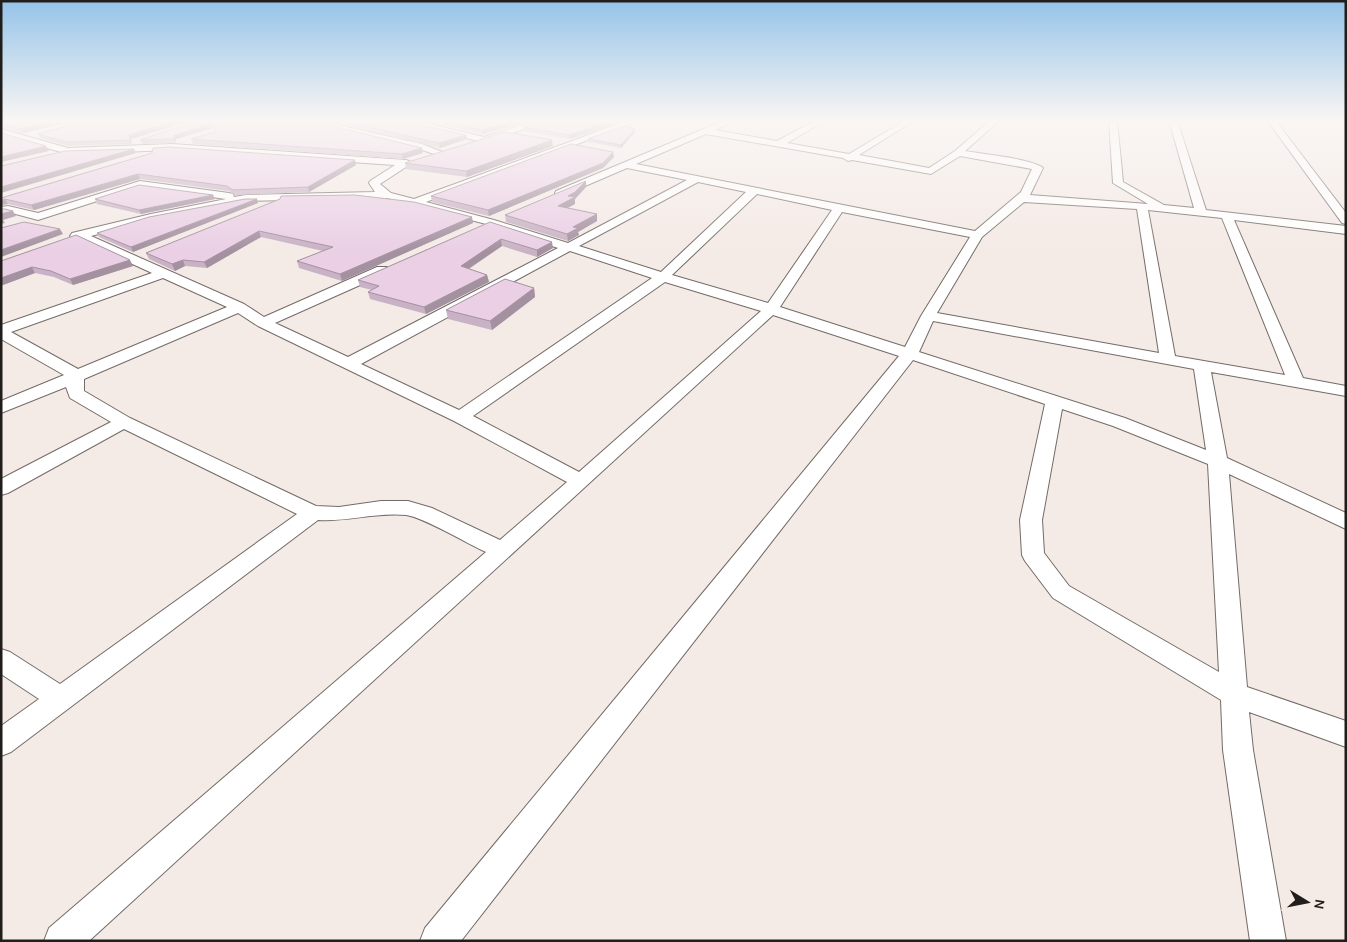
<svg xmlns="http://www.w3.org/2000/svg" width="1347" height="942" viewBox="0 0 1347 942" font-family="Karla,sans-serif">
<style>
.lines{fill:none;stroke-linecap:round;stroke-linejoin:round}
.street-casing{stroke:#736b67;stroke-width:2}
.street{fill:#fff;fill-rule:evenodd}
.wall{fill:#c9b2c5}
.shaded-wall{fill:#a491a0}
.building{fill:#eacfe5;stroke:#a491a0}
</style>
<rect width="100%" height="100%" fill="#f4eae6"/>
<g class="lines">
<!-- street casing -->
<g class="street-casing">
<g id="street">
<polygon points="302,120 315,120 422,144 445,153 440,156 416,148"/>
<polygon points="400,120 413,120 484,137 538,120 549,120 485,143"/>
<path d="M629,120H640L426,202L494,220L568,243L687,180L627,168L564,195H556L555,193L556,191L725,120H735L715,130L777,141L816,120H826L787,143L849,154L906,120H915L859,155L929,168L955,151L991,120H1000L965,151C982,154 1033,159 1043,168L1030,195L1148,204L1113,183L1109,120H1117L1123,182L1164,205L1194,208L1169,120H1177L1206,210L1346,226V234L1234,220L1303,378L1346,386V396L1211,372L1227,458L1346,513V529L1229,474L1247,687L1346,721V747L1249,712L1253,750L1286,941H1250L1223,750L1221,700L1053,598L1025,561L1022,555L1020,520L1045,404L913,360L461,941H420L425,928L899,356L773,315L89,941H44L49,928L486,552C468,544 423,517 406,515C376,512 347,522 318,520L11,752L1,756V726L39,699L1,674V649L10,652L60,684L297,514L124,429L8,493L1,495V479L111,422L70,398L66,387L1,413V401L64,375L1,339V325L152,273L78,239H72L70,236L72,233L151,214L226,199L141,187L38,220L8,212L1,214V207L8,206L38,213L140,181L229,193L233,194L234,197L246,195L375,192L369,183L370,181L395,165L172,150L68,154L1,135V129L68,148L172,144L406,160L409,161V165L380,184L391,193L414,199ZM706,134L843,158L848,161L852,160L931,174L960,156L1032,169L1021,192L975,231L636,164ZM698,182L746,192L661,272L579,246ZM757,194L832,210L768,303L672,275ZM387,198L486,224L558,248L348,357L275,323L387,273L389,270L387,267H377L264,317L244,304L91,236L152,220L246,201ZM1024,202L1137,209L1159,353L937,313L982,237ZM1148,210L1222,218L1285,375L1175,356ZM842,212L970,237L921,316L905,347L780,307ZM570,251L652,278L459,410L361,364ZM163,278L227,307L78,369L11,332ZM665,282L761,311L579,472L473,416ZM238,313L258,326L454,421L567,482L500,540L432,508L408,501H381L339,507L316,506L130,418L84,391V379ZM933,321L1194,369L1206,450L1125,418L919,352ZM1062,409L1113,426L1208,464L1219,672L1069,586L1044,553L1042,520Z"/>
<polygon points="1267,120 1275,120 1346,213 1346,224 1342,223"/>
</g>
</g>
<!-- street -->
<use href="#street" class="street"/>
</g>
<!-- wall -->
<g class="wall">
<polygon points="1,120 79,120 23,133 1,128"/>
<polygon points="89,120 194,120 131,139 132,144 68,146 40,138 38,134"/>
<polygon points="200,120 422,148 423,153 403,159 193,144 191,139 215,132 215,129 213,128 176,139 175,143 142,144 140,140"/>
<polygon points="322,120 400,120 466,135 467,139 440,148"/>
<polygon points="420,120 533,120 483,134"/>
<polygon points="548,120 627,120 570,139 524,131 524,127"/>
<polygon points="635,129 635,132 621,148 588,142 588,139"/>
<polygon points="553,146 467,177 406,169 405,163"/>
<polygon points="613,152 614,157 603,168 489,216 432,202 431,196"/>
<polygon points="152,153 356,165 309,192 235,195 229,191 140,179 34,210 8,204 1,205 1,198"/>
<polygon points="586,181 586,187 575,199 575,204 568,208 597,214 597,221 578,232 579,235 568,241 506,222 505,215"/>
<polygon points="213,195 215,199 141,214 97,204 95,199"/>
<polygon points="257,199 258,203 133,252 99,237 97,233"/>
<polygon points="280,199 473,223 342,281 299,268 297,261 323,251 261,237 207,268 185,266 175,271 149,259 146,253"/>
<polygon points="490,222 553,248 537,257 502,246 469,269 487,275 489,282 426,314 370,299 368,292 372,290 360,287 358,280"/>
<polygon points="1,261 133,266 73,285 54,277 35,273 3,285 1,285"/>
<polygon points="534,288 535,297 492,330 448,319 446,310"/>
</g>
<!-- shaded-wall -->
<g class="shaded-wall">
<polygon points="59,120 79,120 23,133 21,129"/>
<polygon points="178,120 194,120 131,139 132,144 130,140 129,135"/>
<polygon points="517,120 533,120 483,134 482,130"/>
<polygon points="614,120 627,120 570,139 569,135"/>
<polygon points="211,124 213,128 176,139 175,143 173,139 175,135"/>
<polygon points="635,129 635,132 621,148 621,145"/>
<polygon points="466,135 467,139 440,148 439,143"/>
<polygon points="552,140 553,146 467,177 466,171"/>
<polygon points="46,146 49,151 1,162 1,157"/>
<polygon points="422,148 423,153 403,159 402,154"/>
<polygon points="134,149 136,153 1,193 1,187"/>
<polygon points="613,152 614,157 603,168 489,216 488,210"/>
<polygon points="355,160 356,165 309,192 308,187"/>
<polygon points="138,174 140,179 34,210 31,205"/>
<polygon points="586,181 586,187 575,199 575,204 559,212 558,206"/>
<polygon points="213,195 215,199 141,214 139,210"/>
<polygon points="5,199 8,204 1,205 1,200"/>
<polygon points="257,199 258,203 133,252 131,247"/>
<polygon points="13,211 16,216 3,220 5,223 1,224 1,214"/>
<polygon points="597,214 597,221 578,232 579,235 568,241 567,234 573,227"/>
<polygon points="472,217 473,223 342,281 340,274"/>
<polygon points="60,229 63,234 1,257 1,250"/>
<polygon points="259,231 261,237 207,268 204,262"/>
<polygon points="501,239 502,246 462,273 461,266"/>
<polygon points="552,242 553,248 537,257 537,250"/>
<polygon points="130,260 133,266 73,285 70,279"/>
<polygon points="183,260 185,266 175,271 172,264"/>
<polygon points="32,267 35,273 3,285 1,283 1,278"/>
<polygon points="487,275 489,282 426,314 424,307"/>
<polygon points="534,288 535,297 492,330 490,321"/>
</g>
<!-- building -->
<g class="building">
<polygon points="1,120 59,120 21,129 1,124"/>
<polygon points="89,120 178,120 129,135 130,140 66,142 38,134"/>
<polygon points="200,120 308,120 422,148 402,154 191,139 215,132 215,126 211,124 175,135 173,139 140,140"/>
<polygon points="338,120 400,120 466,135 439,143"/>
<polygon points="438,120 517,120 482,130"/>
<polygon points="548,120 614,120 569,135 524,127"/>
<polygon points="623,126 635,129 621,145 588,139"/>
<polygon points="505,132 552,140 466,171 405,163"/>
<polygon points="1,133 46,146 1,157"/>
<polygon points="571,144 613,152 603,163 488,210 431,196"/>
<polygon points="170,147 355,160 308,187 233,190 227,186 138,174 31,205 5,199 1,200 1,198 152,153 153,148"/>
<polygon points="134,149 1,187 1,166 65,151"/>
<polygon points="586,181 575,192 568,196 575,197 558,206 597,214 573,227 578,228 567,234 505,215"/>
<polygon points="139,185 213,195 139,210 95,199"/>
<polygon points="355,195 414,202 472,217 340,274 297,261 333,247 259,231 204,262 183,260 172,264 146,253 280,199 281,196"/>
<polygon points="245,199 257,199 131,247 97,233 149,217"/>
<polygon points="1,209 5,209 13,211 1,214"/>
<polygon points="24,222 60,229 1,250 1,228"/>
<polygon points="490,222 552,242 537,250 501,239 461,266 487,275 424,307 368,292 379,286 358,280"/>
<polygon points="76,235 130,260 70,279 51,271 32,267 1,278 1,261"/>
<polygon points="505,279 534,288 490,321 446,310"/>
</g>
<!-- sky -->
<linearGradient id="sky" x2="0" y2="1"><stop stop-color="#95c3e9"/><stop offset="0.48" stop-color="#faf6f4"/><stop offset="1" stop-color="#faf6f4" stop-opacity="0"/></linearGradient>
<rect width="1347" height="252" fill="url(#sky)"/>
<!-- border -->
<rect width="1347" height="942" fill="none" stroke="#201d1b" stroke-width="5"/>
<!-- north arrow -->
<g transform="translate(1307 902) rotate(100)" stroke="#f4eae6" stroke-width="4" paint-order="stroke">
<path d="M0-4L9 19L0 12L-9 19Z" fill="#201d1b"/>
<text y="-8" font-size="14" font-weight="bold" text-anchor="middle" fill="#201d1b">N</text>
</g>
</svg>
